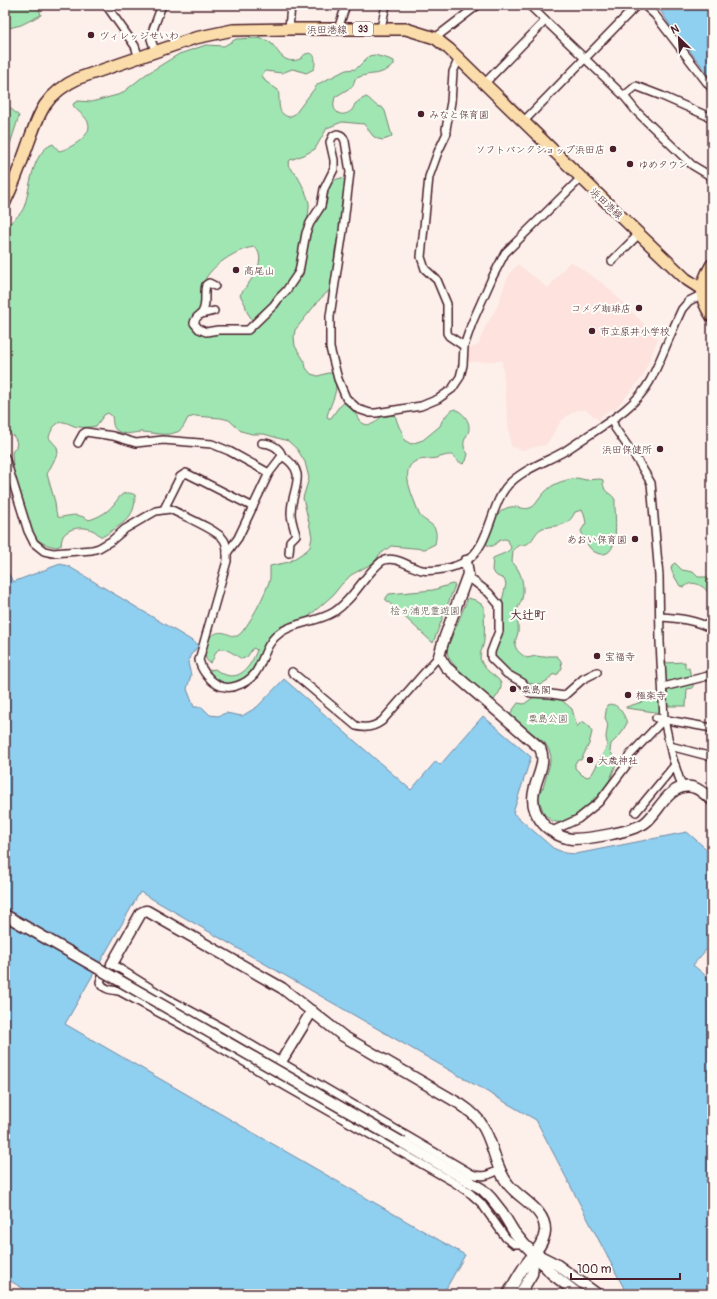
<svg xmlns="http://www.w3.org/2000/svg" width="717" height="1299" viewBox="0 0 717 1299" font-family="Pangolin,'Klee One',sans-serif">
<style>
.built{fill:#fde2dd}
.green{fill:#a0e6b3;stroke:#75826f;fill-rule:evenodd}
.water{fill:#8fcff0;stroke:#7389a1}
.lines{fill:none;stroke-linecap:round;stroke-linejoin:round}
.street-casing{stroke:#4a1f2b;stroke-width:10}
.secondary-casing{stroke:#4a1f2b;stroke-width:13}
.primary-casing{stroke:#4a1f2b;stroke-width:14}
.highway-casing{stroke:#4a1f2b;stroke-width:16}
.street{stroke:#fdfcf7;stroke-width:7}
.secondary{stroke:#fdfcf7;stroke-width:10}
.primary{stroke:#fbddab;stroke-width:11}
.highway{stroke:#fbddab;stroke-width:13}
.secondary-bridge-casing{stroke:#4a1f2b;stroke-width:13;stroke-linecap:butt}
.secondary-bridge{stroke:#fdfcf7;stroke-width:10}
.poi-dot{fill:#4a1f2b;stroke:#fdfcf7;stroke-width:1.5}
.labels{text-anchor:middle;stroke-width:4;stroke-linejoin:round;paint-order:stroke}
.shield{fill:#fdfcf7;stroke:#806168;stroke-width:1}
.shield-label{font-size:9px;font-weight:bold;fill:#4a1f2b}
.street-label{font-size:10px;fill:#4a1f2b;stroke:#fdfcf7}
.poi-label{font-size:10px;fill:#4a1f2b;stroke:#fdfcf7;text-anchor:start}
.park-label{font-size:10px;fill:#60514d;stroke:#fdfcf7}
.quarter-label{font-size:12px;font-weight:bold;fill:#4a1f2b;stroke:#fdfcf7}
</style>
<rect width="100%" height="100%" fill="#fdf0eb"/>
<filter id="ink" filterUnits="userSpaceOnUse"><feTurbulence type="fractalNoise" baseFrequency=".025" numOctaves="2"/><feDisplacementMap in="SourceGraphic" scale="8" xChannelSelector="R" yChannelSelector="G"/><feConvolveMatrix kernelMatrix="1 2 1 2 8 2 1 2 1" color-interpolation-filters="sRGB"/></filter>
<g filter="url(#ink)">
<!-- built -->
<polygon class="built" points="570,261 605,285 658,338 643,376 636,385 615,409 611,409 600,417 601,422 586,410 578,410 570,414 561,421 546,445 522,450 512,447 510,441 502,361 468,362 468,349 478,345 485,327 497,307 507,279 511,272 518,264 548,288"/>
<!-- green -->
<g class="green">
<polygon points="5,5 38,5 41,15 21,25 5,29"/>
<path d="M236,39C247,39 263,35 272,44C276,48 279,55 284,58C289,62 297,61 302,58C303,56 304,54 306,54C316,50 316,62 314,69L306,73L297,70L292,69L282,73L265,71L262,75L265,81L278,90C281,101 275,113 289,117L295,114L318,84L346,70L356,69L369,56L374,55L386,58L394,61V65C378,78 370,71 355,79L353,86L335,97C334,102 332,108 337,112C341,116 348,114 352,110C353,109 354,106 355,104C358,101 362,99 366,97C373,100 374,107 382,107L385,111L392,136L389,138L383,140L378,139L373,136L364,124L342,122L327,128L315,149L304,155L290,160L288,165C290,169 293,171 296,174C301,182 307,194 309,203C310,209 307,215 308,222H313C318,218 322,213 325,208C330,196 324,180 342,178L346,182V185L343,196L342,220L335,250L332,288L320,299L295,330L294,337L295,346L305,362L306,368L311,374L318,376L328,373H332C342,386 331,402 327,416L328,418H331L338,408L345,402C348,405 351,407 354,411C356,414 357,417 359,420C366,428 375,425 380,417L394,415C397,418 396,420 398,424C400,431 403,430 404,440L411,444L423,440L440,426L442,421L449,412L455,409C464,413 472,423 468,433C466,437 463,441 464,446C464,449 467,452 468,454L466,461L463,464C449,457 458,452 440,457C432,460 423,458 416,461C400,468 411,492 415,503C417,507 418,514 421,517C425,521 433,524 435,529C437,534 436,539 435,544L425,549L391,546L379,555L375,562L351,575L341,585L333,595L308,617L293,624L269,641L262,650L252,670L246,677L237,682L229,684L222,682L214,677L210,673V670L215,669C236,685 249,671 257,650L253,648L247,657L242,659C236,656 222,643 216,652C214,656 214,659 210,663C202,659 204,642 211,636C224,627 230,638 237,636C246,633 269,587 270,578C270,574 270,570 270,566L289,562L306,551L310,547L312,537L310,527L303,498L309,478L305,462L297,449L288,441L264,434H252L241,431L229,420L221,418L195,416L188,418C185,423 183,430 177,432C165,437 153,432 140,432C131,433 124,436 116,430C112,426 113,421 112,416L108,413L104,415L96,426C90,427 85,428 79,427C74,427 69,423 64,422C56,421 50,431 49,438L57,447L58,453L47,474L55,502L56,512L58,517C62,518 64,516 68,516C76,514 83,516 89,520C99,517 108,512 114,504C117,501 119,496 123,494C126,492 132,493 135,495C136,519 121,524 104,536H100C98,534 95,531 92,530C84,526 69,527 63,536C62,539 61,543 61,545L57,547C50,546 42,544 37,539C20,519 13,477 12,452C13,450 15,449 16,447C19,439 11,433 5,431V227C12,221 21,215 24,207C31,188 31,152 53,144L59,151C70,149 94,135 88,122C85,115 76,111 73,105L74,103L78,101L91,102L121,94L145,75L179,54L206,45L224,46ZM255,247C269,262 248,283 240,295L245,304L247,312L251,318L252,322L241,332H218L193,327C190,318 193,314 201,309C202,300 201,287 206,278C214,264 239,248 255,247Z"/>
<polygon points="5,105 7,105 19,116 5,160"/>
<path d="M577,478L586,480L600,479L603,480C603,483 603,485 604,487C605,493 613,494 615,500C614,513 622,557 600,554C589,552 585,540 581,531L586,523L584,513L582,510L575,512C569,525 562,525 549,527C547,528 545,527 543,528C532,532 535,546 519,545L513,550L512,562C522,571 525,587 522,599C521,602 519,605 518,608C516,615 519,625 518,633C517,636 515,641 515,645C516,651 522,655 527,658L536,656L543,657L548,656H557L561,661L562,668L558,674L552,675L548,680L540,685L528,683L502,665L495,659L494,650L503,625L501,605L506,584L504,579L497,576L492,571L493,558C499,555 508,553 511,548L508,540C501,537 498,542 493,546H488L486,542C491,527 497,504 517,507C522,508 527,510 532,507C536,505 537,501 540,498C550,484 560,481 577,478Z"/>
<path d="M675,563L682,570L693,572L698,577H709L712,580V599C710,596 709,593 707,591C701,584 691,580 685,587L680,586L673,574L671,569L672,565Z"/>
<polygon points="452,584 455,585 433,643 385,599 389,594 433,590"/>
<path d="M468,598L475,600L484,606C484,617 485,629 484,640C484,647 478,654 481,661C489,680 513,676 494,700C482,690 456,670 449,658C447,654 447,651 448,646Z"/>
<polygon points="685,662 685,668 689,668 691,677 666,683 664,663"/>
<polygon points="693,681 693,688 687,689 686,706 667,706 667,688"/>
<path d="M537,695L558,697L572,709L577,727L581,722H584L590,727L592,732L589,744L581,760H578L575,763V768L582,775L588,777L592,774L607,746V742L606,738C606,730 610,726 605,718L607,705C617,701 624,714 627,723L621,734L611,744L610,751L617,762L606,789L601,796L594,798L591,805L575,818L561,823L552,821L544,814L538,797L540,790L543,788L549,767L551,756L549,750L545,743L509,715L518,703L524,704Z"/>
<polygon points="662,697 662,713 626,708 626,707 642,702 643,698"/>
</g>
<!-- water -->
<g class="water">
<polygon points="657,5 712,5 712,79 669,24"/>
<polygon points="60,564 68,566 199,645 190,656 188,663 191,675 187,689 194,707 202,707 210,715 218,716 226,713 242,716 257,707 284,679 411,790 436,761 440,765 483,716 531,757 513,813 553,848 565,853 576,854 687,832 712,854 712,943 693,965 712,981 712,1294 627,1294 536,1120 140,892 65,1024 465,1255 443,1294 33,1294 5,1278 5,567 13,582"/>
</g>
<g class="lines">
<!-- street casing -->
<g class="street-casing">
<g id="street">
<polyline points="106,5 135,46 139,58"/>
<polyline points="529,5 624,96 636,111 692,165 712,177"/>
<polyline points="644,5 655,15 712,89"/>
<polyline points="381,28 386,5"/>
<polyline points="289,29 291,5"/>
<polyline points="338,29 346,5"/>
<polyline points="435,38 478,5"/>
<polyline points="155,51 151,39 151,35 162,5"/>
<polyline points="459,58 453,72 451,102 446,129 447,133 438,152 429,177 421,257 425,269 437,280 447,304 447,333 449,336 464,346"/>
<polyline points="484,84 545,21"/>
<polyline points="624,96 636,86 662,96 712,118"/>
<polyline points="524,121 637,5"/>
<polyline points="612,261 639,234"/>
<path d="M214,311C205,314 197,312 194,323L199,329L206,332L218,330H248L274,305L279,298L286,291L299,272L306,233L310,223L321,206L324,189L334,169V160L330,142L333,136L337,134C342,135 343,136 345,141L350,172L343,231L330,316V348L338,379L346,398L358,409L370,413H376L421,406L438,399L452,389L460,377L463,365L464,346L472,323L492,278L505,253L581,178"/>
<path d="M201,314C208,306 203,295 206,285L209,283L215,286"/>
<polyline points="612,420 615,428 638,461 651,483 659,576 660,642 664,719 672,756 682,787"/>
<polyline points="78,443 83,434 86,432 113,436 136,443 163,440 212,444 229,451 269,473"/>
<path d="M262,443C271,443 280,448 282,456"/>
<path d="M5,457L28,531L34,543L44,551L53,553L92,550L99,548L111,541L125,529L149,515L156,511L170,509C181,515 218,530 224,540C228,546 227,554 227,561L199,660C201,670 209,680 218,685C223,688 231,688 236,686C268,676 257,648 281,632C296,622 318,622 334,612C354,599 364,575 382,561C396,555 408,567 422,570C434,572 455,568 466,561C490,546 490,505 508,485C523,469 546,462 565,451C574,445 583,439 592,433C615,418 637,404 650,381C662,358 671,332 682,309L689,301L703,294"/>
<polyline points="164,509 180,477 186,473 253,507"/>
<path d="M227,553L238,538L269,473L282,456C310,473 291,489 291,513C291,520 294,528 296,535L290,541L289,553"/>
<polyline points="467,576 489,593 499,605 499,631 491,652 491,658 507,674 523,683 530,693 551,694 564,696 583,679 597,672"/>
<path d="M660,617C678,618 696,620 712,629"/>
<path d="M292,672L356,726C366,729 374,727 382,721L439,656"/>
<polyline points="663,687 712,675"/>
<polyline points="656,718 712,728"/>
<polyline points="670,746 712,757"/>
<polyline points="636,812 675,765"/>
<polyline points="552,831 578,819 599,802 629,762 628,758 630,755 664,719"/>
<path d="M499,1170C489,1175 483,1178 472,1174L226,1030L165,997L112,964L101,979L100,982C104,990 112,990 119,991L191,1030L271,1078L455,1183L471,1194L481,1203L506,1238L514,1244H524"/>
</g>
</g>
<!-- secondary casing -->
<g class="secondary-casing">
<g id="secondary">
<path d="M466,561L468,574L444,639L439,656L446,667L540,748C551,771 519,792 541,821C547,830 561,838 572,839C588,839 634,832 646,822C658,812 666,791 683,787C695,784 703,793 712,800"/>
<path d="M112,964L141,913L145,911H147L282,988L343,1036L460,1104C469,1110 477,1116 482,1125C494,1143 494,1166 508,1184C519,1199 546,1209 545,1231C544,1245 531,1256 524,1267C518,1276 513,1285 508,1294"/>
<polyline points="271,1078 312,1011"/>
<polyline points="403,1143 482,1189 491,1198 502,1212 514,1232 524,1244 534,1254 551,1273 578,1294"/>
<polyline points="538,1255 556,1264 597,1294"/>
<polyline points="520,1294 532,1274 534,1254"/>
</g>
</g>
<!-- primary casing -->
<g class="primary-casing">
<path id="primary" d="M5,202C14,183 21,164 28,144C33,131 37,117 45,105C54,92 66,84 79,78L195,38L233,30L289,29H406L435,38L449,49L639,234L686,279L703,290"/>
</g>
<!-- highway casing -->
<g class="highway-casing">
<path id="highway" d="M712,266C701,285 699,296 712,315"/>
</g>
<!-- street -->
<use href="#street" class="street"/>
<!-- secondary -->
<use href="#secondary" class="secondary"/>
<!-- primary -->
<use href="#primary" class="primary"/>
<!-- highway -->
<use href="#highway" class="highway"/>
<!-- secondary-bridge casing -->
<g class="secondary-bridge-casing">
<polyline id="secondary-bridge" points="5,915 403,1143"/>
</g>
<!-- secondary-bridge -->
<use href="#secondary-bridge" class="secondary-bridge"/>
</g>
</g>
<!-- markers -->
<g class="poi-dot">
<circle cx="91" cy="35" r="4"/>
<circle cx="421" cy="114" r="4"/>
<circle cx="613" cy="149" r="4"/>
<circle cx="630" cy="164" r="4"/>
<circle cx="236" cy="270" r="4"/>
<circle cx="639" cy="308" r="4"/>
<circle cx="592" cy="331" r="4"/>
<circle cx="660" cy="449" r="4"/>
<circle cx="635" cy="539" r="4"/>
<circle cx="597" cy="656" r="4"/>
<circle cx="513" cy="689" r="4"/>
<circle cx="628" cy="695" r="4"/>
<circle cx="590" cy="760" r="4"/>
</g>
<g class="labels">
<!-- shield labels -->
<rect class="shield" x="353" y="22" width="20" height="14" rx="3"/>
<g class="shield-label">
<text x="363" y="32">33</text>
</g>
<!-- street labels -->
<g class="street-label">
<text x="327" y="33">浜田港線</text>
<text transform="translate(607 203) rotate(44)" y="4">浜田港線</text>
</g>
<!-- poi labels -->
<g class="poi-label">
<text x="99" y="39">ヴィレッジせいわ</text>
<text x="429" y="118">みなと保育園</text>
<text x="605" y="153" text-anchor="end">ソフトバンクショップ浜田店</text>
<text x="638" y="168">ゆめタウン</text>
<text x="244" y="274">高尾山</text>
<text x="631" y="312" text-anchor="end">コメダ珈琲店</text>
<text x="600" y="335">市立原井小学校</text>
<text x="652" y="453" text-anchor="end">浜田保健所</text>
<text x="627" y="543" text-anchor="end">あおい保育園</text>
<text x="605" y="660">宝福寺</text>
<text x="521" y="693">粟島閣</text>
<text x="636" y="699">極楽寺</text>
<text x="598" y="764">大歳神社</text>
</g>
<!-- park labels -->
<g class="park-label">
<text x="425" y="614">桧ヵ浦児童遊園</text>
<text x="548" y="722">粟島公園</text>
</g>
<!-- quarter labels -->
<g class="quarter-label">
<text x="528" y="619">大辻町</text>
</g>
</g>
<!-- margin -->
<rect width="717" height="1299" fill="none" stroke="#fdfcf7" stroke-width="20"/>
<rect x="10" y="10" width="697" height="1279" fill="none" stroke="#4a1f2b" stroke-width="1.5" filter="url(#ink)"/>
<!-- north arrow -->
<g transform="translate(679 38) rotate(335)" stroke="#fdfcf7" stroke-width="3" paint-order="stroke">
<path d="M0-3L7 15L0 10L-7 15Z" fill="#4a1f2b"/>
<text y="-6" font-size="11" font-weight="bold" text-anchor="middle" fill="#4a1f2b">N</text>
</g>
<!-- scale -->
<path d="M571 1273v6h109v-6" fill="none" stroke="#4a1f2b" stroke-width="2"/>
<text x="577" y="1273" font-size="12" fill="#4a1f2b" stroke="#fdfcf7" stroke-width="3" paint-order="stroke">100 m</text>
</svg>
